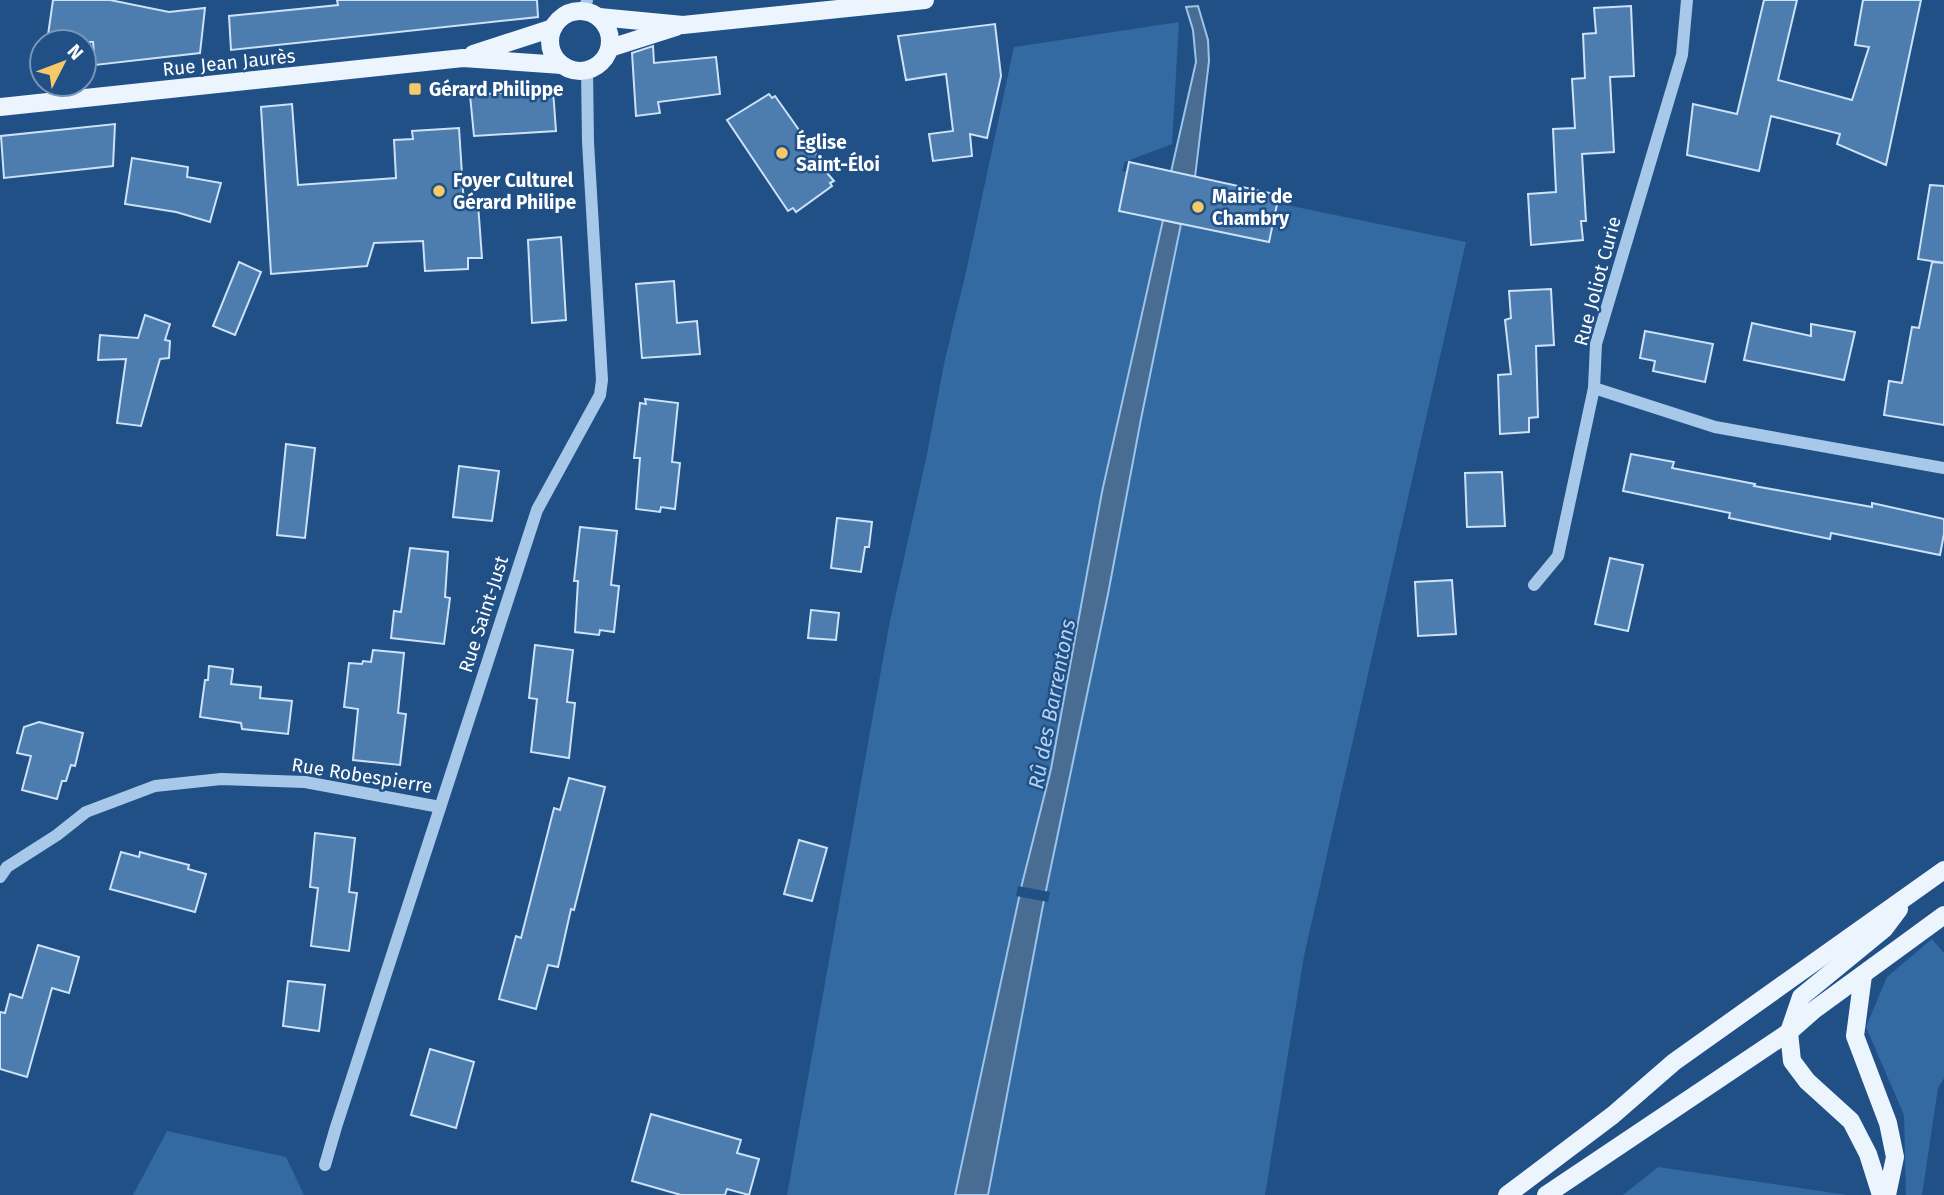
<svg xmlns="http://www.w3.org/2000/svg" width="1944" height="1195" viewBox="0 0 1944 1195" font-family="'Fira Sans',sans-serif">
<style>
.green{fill:#346aa2}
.water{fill:#496c92;stroke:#9cc4eb;stroke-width:2}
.pier{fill:#205085}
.building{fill:#4d7caf;stroke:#cde1f7;stroke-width:2}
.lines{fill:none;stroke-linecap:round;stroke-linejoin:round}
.minor{stroke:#a8c8e9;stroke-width:12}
.major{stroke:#ecf4fe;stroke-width:18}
.poi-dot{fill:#f7c969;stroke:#205085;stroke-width:2.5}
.labels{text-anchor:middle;stroke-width:5;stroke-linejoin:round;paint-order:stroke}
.street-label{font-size:19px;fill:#fff;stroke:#205085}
.poi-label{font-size:19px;font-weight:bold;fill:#fff;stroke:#205085;text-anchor:start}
.water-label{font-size:21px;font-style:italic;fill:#b4d2f1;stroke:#205085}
</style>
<rect width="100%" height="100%" fill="#205085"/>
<!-- green -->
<g class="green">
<polygon points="1179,22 1172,144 1125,162 1122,171 1127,172 1120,211 1269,242 1277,203 1466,242 1304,956 1265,1195 787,1195 889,626 926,459 945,359 966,272 1014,47"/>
<polygon points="1932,939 1944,953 1944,1078 1938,1088 1922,1195 1906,1195 1904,1115 1866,1027 1887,977"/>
<polygon points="167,1131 286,1157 304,1195 133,1195"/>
<polygon points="1658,1167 1847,1195 1623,1195"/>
</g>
<!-- water -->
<g class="water">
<polygon points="1198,6 1208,40 1209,61 1195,177 1171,172 1196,62 1193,30 1186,7"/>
<polygon points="1163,220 1181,224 1141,419 1108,594 1043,905 988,1195 955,1195 1022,884 1051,769 1102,492"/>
</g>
<!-- pier -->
<polygon class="pier" points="1018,886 1050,892 1048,902 1016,896"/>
<!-- building -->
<g class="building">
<polygon points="53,0 110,0 169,12 205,8 200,53 95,65 93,42 47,42"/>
<polygon points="337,0 537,0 538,17 231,50 229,16 338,5"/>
<polygon points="1764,0 1797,0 1778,80 1852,100 1869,47 1855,45 1863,0 1921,0 1886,165 1837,144 1840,134 1771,116 1759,171 1687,155 1693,104 1737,114"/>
<polygon points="1631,6 1634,76 1610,77 1614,152 1582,154 1586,221 1581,221 1583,240 1531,245 1528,194 1556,192 1553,129 1575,128 1572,79 1585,78 1583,34 1596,33 1594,8"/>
<polygon points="995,24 1001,76 987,138 970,134 972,156 933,161 929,134 953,131 946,74 906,80 898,36"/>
<polygon points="653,46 654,63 716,57 720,94 658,102 660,113 636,116 632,53"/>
<polygon points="553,90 556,131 474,136 470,95"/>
<polygon points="769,94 772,98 775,96 823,164 821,166 834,181 830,183 832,186 796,212 793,208 788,211 727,120"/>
<polygon points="292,104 298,185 396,178 394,140 413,139 412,131 459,128 464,205 478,204 482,258 468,258 468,269 425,271 423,241 374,243 367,266 271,274 261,107"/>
<polygon points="115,124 113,166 4,178 1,136"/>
<polygon points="132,158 188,167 187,177 221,183 210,222 176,212 125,204"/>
<polygon points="1129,162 1279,195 1269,242 1119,211"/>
<polygon points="1930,185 1944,186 1944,263 1918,259"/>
<polygon points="561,237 566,320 532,323 528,240"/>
<polygon points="239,262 261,272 235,335 213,326"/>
<polygon points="1932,262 1944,263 1944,425 1884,415 1889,381 1902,383 1912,327 1919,328"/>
<polygon points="674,281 677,323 697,321 700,354 642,358 636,284"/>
<polygon points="1551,289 1554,345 1536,346 1538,417 1529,418 1529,432 1500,434 1498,375 1511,374 1505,320 1511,318 1509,291"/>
<polygon points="145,315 170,324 165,340 170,341 169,358 160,359 141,426 117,423 126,359 98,360 100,335 138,338"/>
<polygon points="1752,323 1811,336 1811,324 1855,332 1844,380 1744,360"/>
<polygon points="1645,331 1713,344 1705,382 1653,371 1655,361 1640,358"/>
<polygon points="645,399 678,403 672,462 680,463 675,509 661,507 660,512 636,509 640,458 634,458 640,403 646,404"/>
<polygon points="286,444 315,448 305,538 277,535"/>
<polygon points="1631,454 1674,462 1672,468 1755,484 1754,486 1872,507 1872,503 1944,519 1944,534 1940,555 1831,533 1830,539 1729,518 1730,513 1623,491"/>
<polygon points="459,466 499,471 492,521 453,517"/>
<polygon points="1502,472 1505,526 1467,527 1465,473"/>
<polygon points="837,518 872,522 869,547 865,547 861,572 831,568"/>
<polygon points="580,527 617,531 611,585 619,586 614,632 600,630 599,635 575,632 578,581 574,581"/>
<polygon points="410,548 448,552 445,597 450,598 444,644 391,638 394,611 401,612"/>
<polygon points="1610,558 1643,565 1628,631 1595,624"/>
<polygon points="1452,580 1456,634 1418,636 1415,582"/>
<polygon points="811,610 839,613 836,640 808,638"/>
<polygon points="535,645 573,650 567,702 575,703 569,758 531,752 537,699 529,698"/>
<polygon points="373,650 404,653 398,713 406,714 400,765 353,760 358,709 344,707 349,663 362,664 363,661 371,662"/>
<polygon points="209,666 233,669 231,684 261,687 260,698 292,701 288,734 242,729 241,723 200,717 205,680 208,680"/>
<polygon points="39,722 83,733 75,766 71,765 66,781 62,781 57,799 22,790 31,756 17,753 24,727"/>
<polygon points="569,778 605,787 574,910 571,909 558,967 548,965 536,1009 499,999 516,936 521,938 554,808 560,810"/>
<polygon points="315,833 355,838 349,892 357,893 349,951 311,946 318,888 310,887"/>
<polygon points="799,840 827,848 812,901 784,894"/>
<polygon points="121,852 139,857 140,852 158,857 189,865 188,869 206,874 195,912 110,889"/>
<polygon points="38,945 79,957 69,993 52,988 27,1077 0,1069 0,1012 5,1013 10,994 22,998"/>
<polygon points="288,981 325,985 319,1031 283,1026"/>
<polygon points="430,1049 474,1062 456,1128 411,1115"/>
<polygon points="651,1114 741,1140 737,1153 759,1159 749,1195 727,1189 725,1195 681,1195 632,1181"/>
</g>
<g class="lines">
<!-- minor -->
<g class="minor">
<polyline points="1687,0 1682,55 1596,344 1594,388 1715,427 1944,468"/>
<polyline points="585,11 587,0"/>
<polyline points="1534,585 1558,556 1594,388"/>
<polyline points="0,877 7,867 57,835 86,812 155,786 221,779 305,782 440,807"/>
<polyline points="325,1165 336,1127 537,510 600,395 602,380 588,142 587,70"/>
</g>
<!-- major -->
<g class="major">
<circle cx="580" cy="41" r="30"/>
<polyline points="599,17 683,25 925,0"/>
<polyline points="610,48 676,27"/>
<polyline points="473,54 553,28"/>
<polyline points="0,107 463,58 562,65"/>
<polyline points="1863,975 1855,1036 1888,1123 1895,1157 1887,1195"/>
<polyline points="1507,1195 1613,1115 1674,1062 1944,870"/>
<polyline points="1546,1195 1789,1032 1814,1010 1944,915"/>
<polyline points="1881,1195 1868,1154 1851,1121 1807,1081 1792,1061 1789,1032 1801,997 1884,929 1899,909"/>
</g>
</g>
<!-- markers -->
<g class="poi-dot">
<rect x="408" y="82" width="14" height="14" rx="3.5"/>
<circle cx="782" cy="153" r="7"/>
<circle cx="439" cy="191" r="7"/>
<circle cx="1198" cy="207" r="7"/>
</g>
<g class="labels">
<!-- street labels -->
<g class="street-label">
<text transform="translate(229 62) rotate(-6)" y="7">Rue Jean Jaurès</text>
<text transform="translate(1597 281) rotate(-75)" y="7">Rue Joliot Curie</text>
<text transform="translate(483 614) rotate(-72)" y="7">Rue Saint-Just</text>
<text transform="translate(362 775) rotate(9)" y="7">Rue Robespierre</text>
</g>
<!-- poi labels -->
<g class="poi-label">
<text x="429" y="96">Gérard Philippe</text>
<text x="796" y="149">Église<tspan x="796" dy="22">Saint-Éloi</tspan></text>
<text x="453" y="187">Foyer Culturel<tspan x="453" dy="22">Gérard Philipe</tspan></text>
<text x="1212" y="203">Mairie de<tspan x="1212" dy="22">Chambry</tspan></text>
</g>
<!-- water labels -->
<g class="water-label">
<text transform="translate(1052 704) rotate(-79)" y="7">Rû des Barrentons</text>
</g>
</g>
<!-- north arrow -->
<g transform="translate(63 63) rotate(48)"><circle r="33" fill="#205085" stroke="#7996b6" stroke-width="2"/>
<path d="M0-5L12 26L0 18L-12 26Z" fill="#f7c969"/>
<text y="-10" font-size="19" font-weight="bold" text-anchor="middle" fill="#ffffff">N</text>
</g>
</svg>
